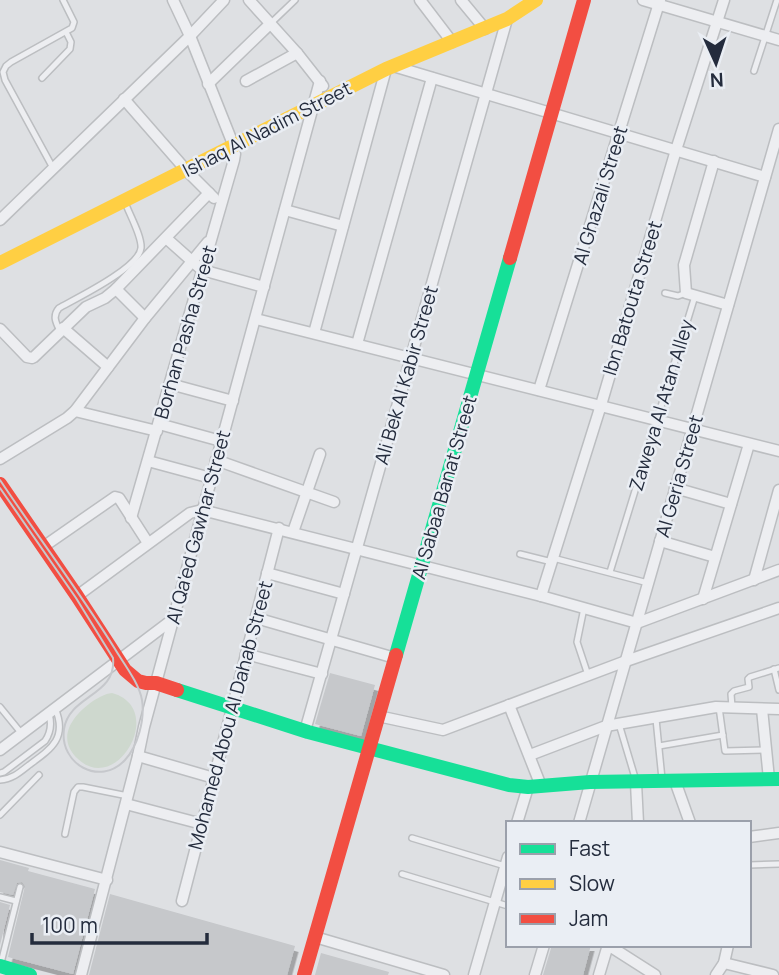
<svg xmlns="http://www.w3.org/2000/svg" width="779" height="975" viewBox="0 0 779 975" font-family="Manrope,sans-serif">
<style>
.green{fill:#ced8ce}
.building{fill:#c6c8cb;filter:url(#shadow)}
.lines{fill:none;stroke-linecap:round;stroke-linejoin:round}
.lane-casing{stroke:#bcbec1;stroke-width:8}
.street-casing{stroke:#bcbec1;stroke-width:13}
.lane{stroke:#edeef1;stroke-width:5}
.street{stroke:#edeef1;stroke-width:10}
.fast{stroke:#16e098;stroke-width:14}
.slow{stroke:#ffcf43;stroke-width:14}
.jam{stroke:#f24e42;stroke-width:14}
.tram{stroke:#c6c8cc;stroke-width:2}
.labels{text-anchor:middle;stroke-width:5;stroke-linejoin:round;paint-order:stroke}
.street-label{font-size:19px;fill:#242c3d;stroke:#eaeef4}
</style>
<defs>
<filter id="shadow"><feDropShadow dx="3.5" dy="6" stdDeviation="0" flood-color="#0004"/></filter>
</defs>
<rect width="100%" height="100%" fill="#dee0e3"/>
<!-- green -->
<path class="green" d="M112,693C167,708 117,796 78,759C55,738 73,715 93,701C100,697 104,694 112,693Z"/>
<!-- building -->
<g class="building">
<polygon points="330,673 375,685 361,736 315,724"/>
<polygon points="0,860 29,868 28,871 95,889 73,974 8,957 25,886 22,882 17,883 13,895 0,892"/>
<polygon points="110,894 295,946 287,975 89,975"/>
<polygon points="0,902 10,905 0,945"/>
<polygon points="552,945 591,945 583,975 543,975"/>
<polygon points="321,953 389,972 388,975 315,975"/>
</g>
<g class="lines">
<!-- lane casing -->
<g class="lane-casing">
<g id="lane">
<polyline points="270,24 295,0"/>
<polyline points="754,71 777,0"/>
<polyline points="42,78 70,49 71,42 66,32"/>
<polyline points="53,168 5,80 3,72 6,66 11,62 72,28 74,22 63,0"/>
<polyline points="665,293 678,296 686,293"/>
<path d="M60,331C56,323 52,316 59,308C77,298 139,268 141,248C142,236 129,214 125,202"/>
<polyline points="520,554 552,562"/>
<polyline points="553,558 648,583"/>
<polyline points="610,572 695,296"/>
<polyline points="584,608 577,642 588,675"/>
<polyline points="774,669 779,690"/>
<polyline points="0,707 22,734"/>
<polyline points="719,707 725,751 766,750"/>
<polyline points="732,707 731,694 734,691 749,687 748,679 750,677 779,668"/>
<polyline points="656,719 662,779"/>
<polyline points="619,724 636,781"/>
<polyline points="659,746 723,735"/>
<path d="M0,773L4,772L45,741C51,732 52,724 49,714"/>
<path d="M0,780C12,779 19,773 29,765C51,749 68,738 55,708"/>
<polyline points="0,815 39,775"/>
<polyline points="65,834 74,792 78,787 83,787 128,796"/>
<polyline points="412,838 505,866"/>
<polyline points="749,865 779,864"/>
<polyline points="402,874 508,906"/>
<polyline points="0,897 16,901"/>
<polyline points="1,963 20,887"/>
</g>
</g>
<!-- street casing -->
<g class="street-casing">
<g id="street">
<polyline points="249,0 297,53 323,86"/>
<polyline points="420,0 452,42"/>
<polyline points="461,0 485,29"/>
<polyline points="643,0 779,40"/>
<polyline points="393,66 765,177"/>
<polyline points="246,81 297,53"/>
<polyline points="208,84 270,24"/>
<polyline points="124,99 186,170 214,198"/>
<polyline points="714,161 684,265 686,293 728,305"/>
<polyline points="285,210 343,226"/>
<polyline points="0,220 190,36 224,0"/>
<polyline points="166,238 202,270 264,287"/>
<polyline points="116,289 145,318"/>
<polyline points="256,319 779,451"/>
<polyline points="63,328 108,367"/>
<polyline points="0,329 27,357 32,358 34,357 86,307 105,298 116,289 209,193"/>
<polyline points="314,333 386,69"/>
<polyline points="357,344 432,78"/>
<polyline points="170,384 233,401"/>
<polyline points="539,390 660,0"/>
<polyline points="75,411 157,431"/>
<polyline points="159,424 221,441"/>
<polyline points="0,459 67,418 75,411 145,318 208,242"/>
<polyline points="216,460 334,502"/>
<polyline points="148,461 211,478"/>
<polyline points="675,488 731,504"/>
<polyline points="131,518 234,160 235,154 231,139 190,36 173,0"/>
<polyline points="293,532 320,454"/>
<polyline points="660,541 715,557"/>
<polyline points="43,547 115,497 119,498 148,543"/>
<polyline points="267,573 344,594"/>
<polyline points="754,580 779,490"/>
<polyline points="77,596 190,513 202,510 541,596 637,623 779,570"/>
<polyline points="541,596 601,405 676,150 724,0"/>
<polyline points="703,599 749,444"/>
<polyline points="256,618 395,658"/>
<polyline points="246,654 322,674"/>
<polyline points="509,705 541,786"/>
<polyline points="762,709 769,779"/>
<polyline points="378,716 443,730 626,661 779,608"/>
<polyline points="305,731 507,19"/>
<polyline points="0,750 172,620"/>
<polyline points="530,755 606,726 716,707 779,709"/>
<polyline points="138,756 214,778"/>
<polyline points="675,781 690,823"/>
<polyline points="636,783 638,823"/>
<polyline points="126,804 202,824"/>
<polyline points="517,823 528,787"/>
<polyline points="579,823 779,129"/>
<polyline points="749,837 779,833"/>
<polyline points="0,852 107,880"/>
<polyline points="182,901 279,528"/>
<polyline points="315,937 444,975"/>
<polyline points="608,945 655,975"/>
<polyline points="724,963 773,975"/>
<path d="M81,975L138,756L144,727C202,512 261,296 320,81"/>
<polyline points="474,975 508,857"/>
<polyline points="535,975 544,945"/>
<polyline points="599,975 608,945"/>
<polyline points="716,975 724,963 728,945"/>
</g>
</g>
<!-- lane -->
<use href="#lane" class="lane"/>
<!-- street -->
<use href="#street" class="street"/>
<!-- fast -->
<g class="fast">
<polyline points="396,655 510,258"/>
<polyline points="177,690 308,732 509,785 528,787 590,782 779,779"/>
<polyline points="0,966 30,975"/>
</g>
<!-- slow -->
<polyline class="slow" points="0,263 386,69 507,19 536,0"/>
<!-- jam -->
<g class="jam">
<polyline points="510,258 584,0"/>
<polyline points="0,484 77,596 125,670 138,681 146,683 156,683 177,690"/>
<polyline points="304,975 396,655"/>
</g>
<!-- tram -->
<path class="tram" d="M0,480C38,537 79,591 115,649C124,664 139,683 142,700C145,719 138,746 125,760C100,787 59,764 64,729C69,695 117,696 113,658L76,598L0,488"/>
</g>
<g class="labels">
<!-- street labels -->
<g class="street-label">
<text transform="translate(267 129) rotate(-27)" y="7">Ishaq Al Nadim Street</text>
<text transform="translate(600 195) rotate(-73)" y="7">Al Ghazali Street</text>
<text transform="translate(632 298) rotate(-73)" y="7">Ibn Batouta Street</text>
<text transform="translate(185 332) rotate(-74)" y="7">Borhan Pasha Street</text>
<text transform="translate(406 375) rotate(-74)" y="7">Ali Bek Al Kabir Street</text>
<text transform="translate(661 405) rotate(-73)" y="7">Zaweya Al Atan Alley</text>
<text transform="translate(679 476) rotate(-74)" y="7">Al Geria Street</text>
<text transform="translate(444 487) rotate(-74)" y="7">Al Sabaa Banat Street</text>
<text transform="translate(198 527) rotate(-75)" y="7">Al Qa'ed Gawhar Street</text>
<text transform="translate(230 715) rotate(-75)" y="7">Mohamed Abou Al Dahab Street</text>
</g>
</g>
<!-- legend -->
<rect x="506" y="821" width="245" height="126" fill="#eaeef4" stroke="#9ba0ab" stroke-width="2"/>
<rect x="520" y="844" width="35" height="10" fill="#16e098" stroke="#9ba0ab" stroke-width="2"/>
<text x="569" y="856" font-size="21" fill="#242c3d">Fast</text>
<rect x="520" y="879" width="35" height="10" fill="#ffcf43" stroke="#9ba0ab" stroke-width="2"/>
<text x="569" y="891" font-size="21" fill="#242c3d">Slow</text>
<rect x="520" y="914" width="35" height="10" fill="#f24e42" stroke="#9ba0ab" stroke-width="2"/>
<text x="569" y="926" font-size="21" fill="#242c3d">Jam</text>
<!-- north arrow -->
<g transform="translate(716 63) rotate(177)" stroke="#eaeef4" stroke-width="5" paint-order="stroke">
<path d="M0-5L12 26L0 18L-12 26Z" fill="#242c3d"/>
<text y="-10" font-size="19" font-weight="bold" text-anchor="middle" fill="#242c3d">N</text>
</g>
<!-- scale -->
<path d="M32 933v10h175v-10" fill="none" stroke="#242c3d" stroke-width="3.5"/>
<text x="42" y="933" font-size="21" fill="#242c3d" stroke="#eaeef4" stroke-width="5" paint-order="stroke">100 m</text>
</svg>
